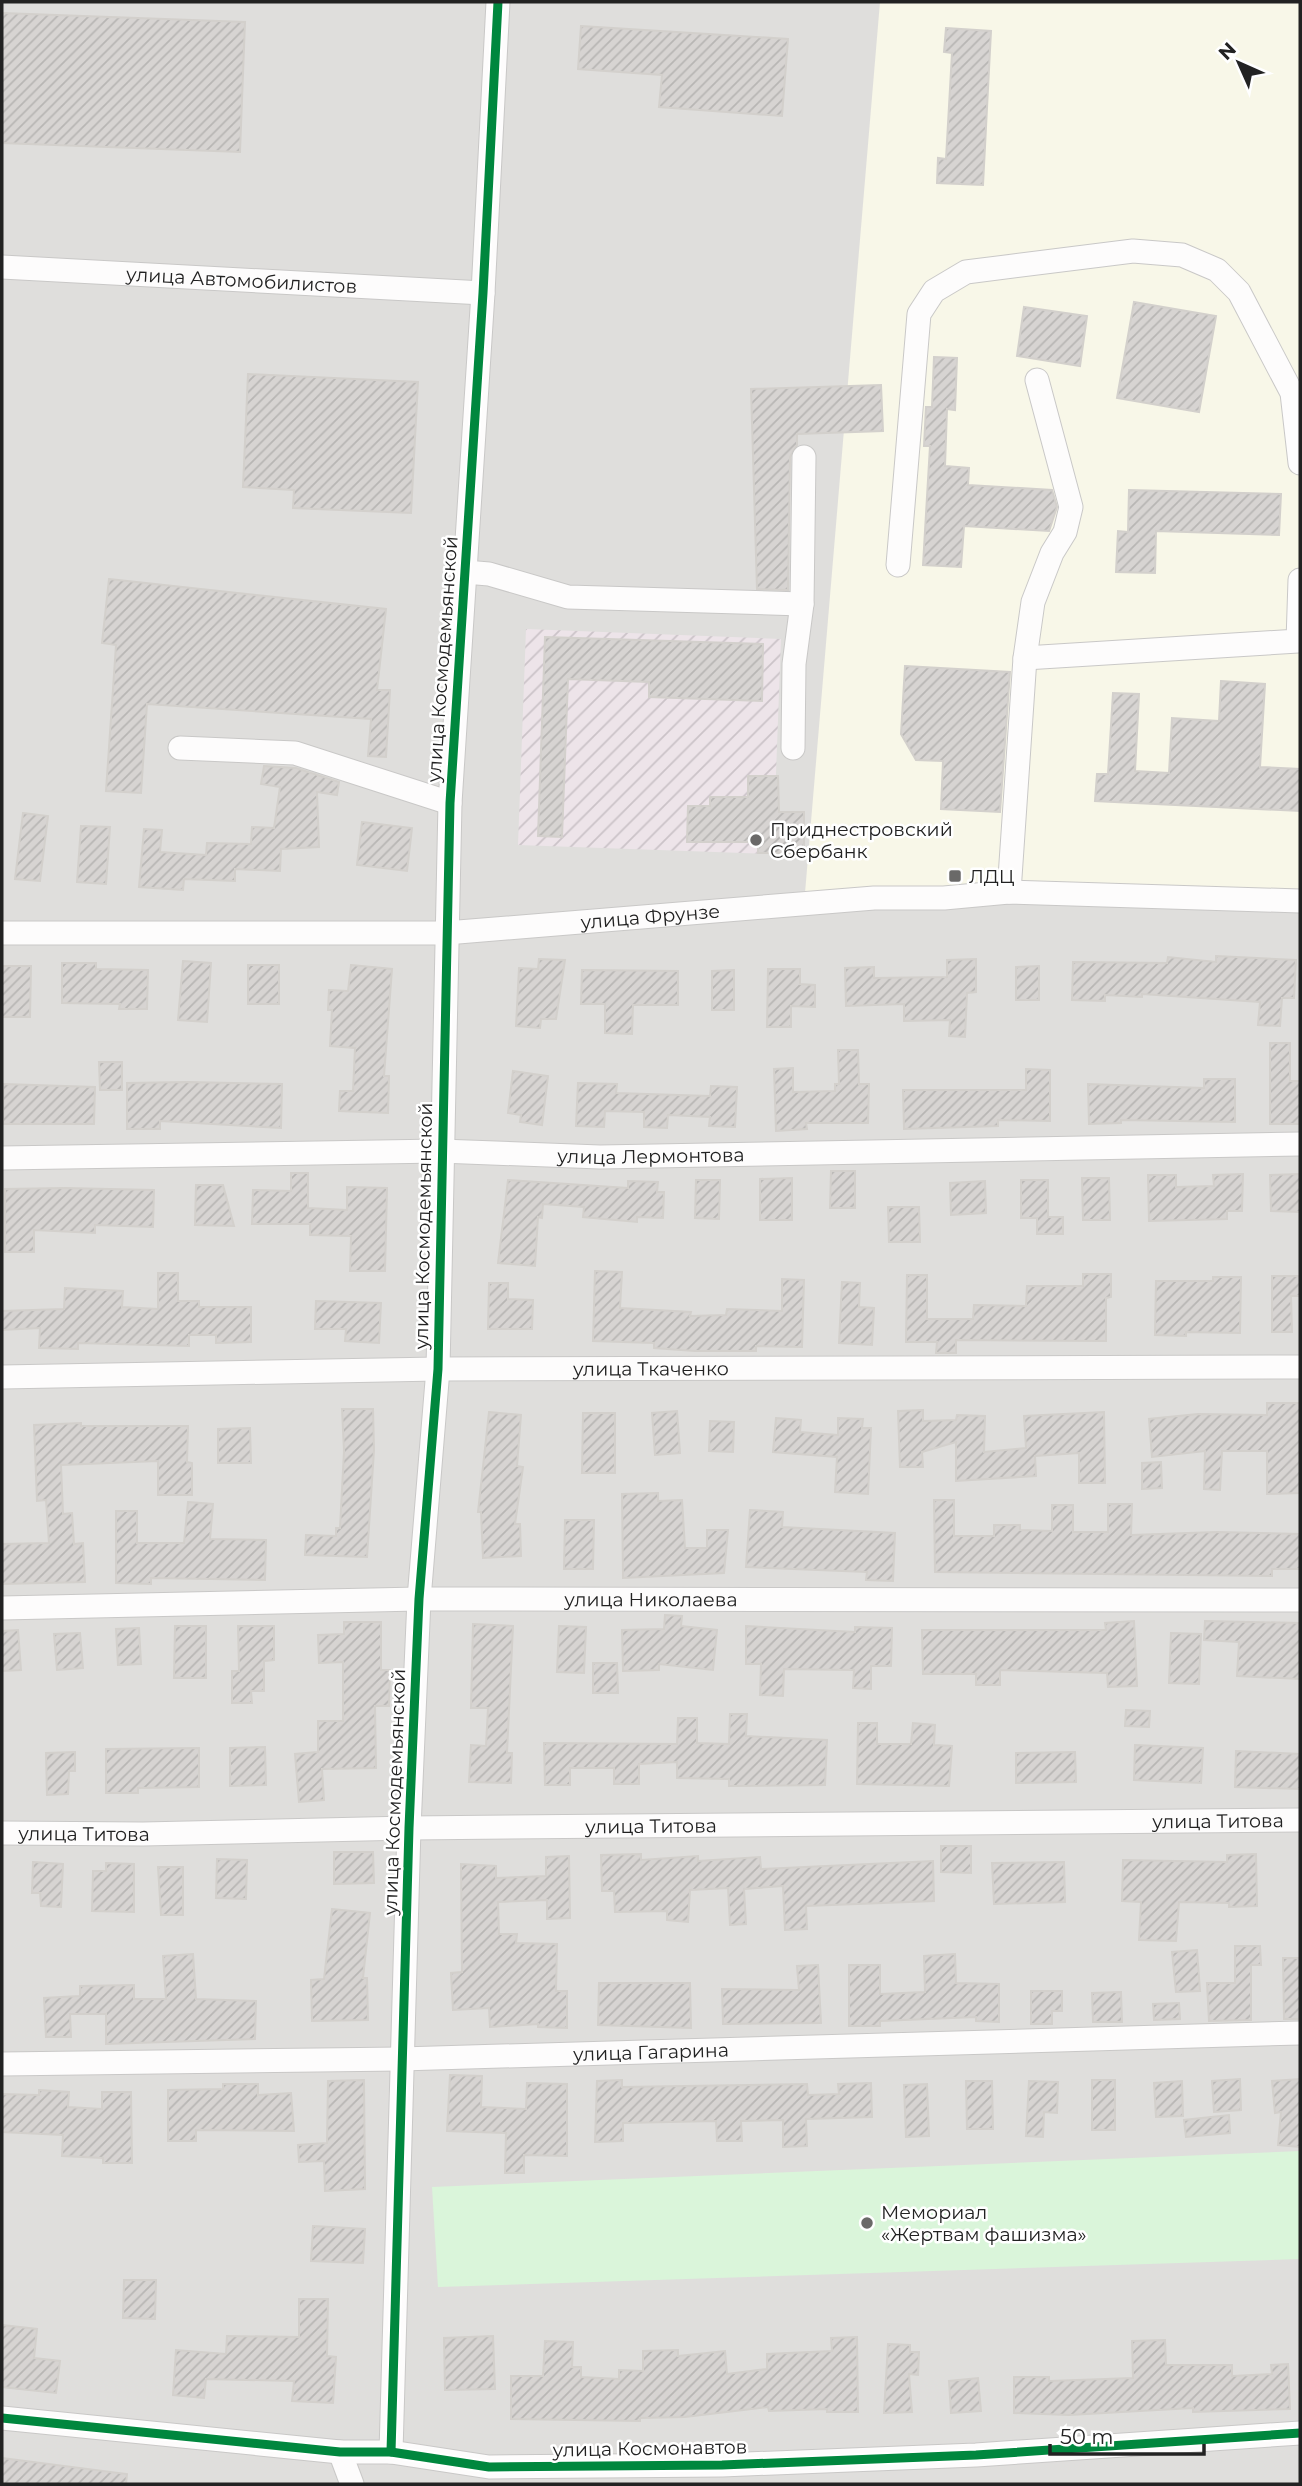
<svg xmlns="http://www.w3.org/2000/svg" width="1302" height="2486" viewBox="0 0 1302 2486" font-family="Montserrat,sans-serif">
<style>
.residential{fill:#dfdedc}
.industrial{fill:url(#industrial-furrows)}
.education{fill:#f8f7e8}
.park{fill:#daf5da}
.building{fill:url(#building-hatch);stroke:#d3d0cc;stroke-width:2}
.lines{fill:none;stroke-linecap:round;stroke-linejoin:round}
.minor-casing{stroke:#c9c8c7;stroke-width:25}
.minor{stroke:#fdfcfc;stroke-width:23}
.cycleway-casing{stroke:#fff;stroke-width:13}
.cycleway{stroke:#00873e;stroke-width:9}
.poi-dot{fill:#6a6968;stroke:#fff;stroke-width:2.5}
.labels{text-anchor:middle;stroke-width:5;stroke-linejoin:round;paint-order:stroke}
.street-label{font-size:19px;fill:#222;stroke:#fff}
.poi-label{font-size:19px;fill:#222;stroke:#fff;text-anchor:start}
</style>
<defs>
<pattern id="industrial-furrows" width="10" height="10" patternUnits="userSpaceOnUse" patternTransform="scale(1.75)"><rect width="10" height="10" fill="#ede4e9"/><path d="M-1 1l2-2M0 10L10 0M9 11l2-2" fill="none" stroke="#cbc3c8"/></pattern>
<pattern id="building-hatch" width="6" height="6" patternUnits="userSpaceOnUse" patternTransform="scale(1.75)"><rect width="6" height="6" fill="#d7d4d2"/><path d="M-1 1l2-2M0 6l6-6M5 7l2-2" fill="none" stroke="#b8b6b4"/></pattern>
</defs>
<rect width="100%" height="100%" fill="#f0eeeb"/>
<!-- residential -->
<polygon class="residential" points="2,2 1230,2 1300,152 1300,2484 2,2484"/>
<!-- industrial -->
<polygon class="industrial" points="526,629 781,639 773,854 518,845"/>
<!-- education -->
<polygon class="education" points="880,2 1300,2 1300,901 804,905"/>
<!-- park -->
<polygon class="park" points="1300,2151 1300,2259 438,2287 432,2187"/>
<!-- building -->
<g class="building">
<polygon points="2,13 245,22 240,152 2,143"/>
<polygon points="581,26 788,39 782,116 659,107 662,75 578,69"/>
<polygon points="946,28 991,31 983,185 937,183 938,158 946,159 952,53 944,52"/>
<polygon points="1134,302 1216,316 1199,412 1117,398"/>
<polygon points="1024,307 1087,316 1080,366 1017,356"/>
<polygon points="934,357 957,358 955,410 947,409 945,466 969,468 968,485 1052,490 1057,507 1049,531 964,526 961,567 923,565 930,446 924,446 926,407 932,407"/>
<polygon points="248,374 418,382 411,513 293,508 294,490 243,487"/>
<polygon points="881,385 883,431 797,434 797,445 790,457 788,590 757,589 751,389"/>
<polygon points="1129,490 1281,494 1279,535 1156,531 1155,573 1116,572 1118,531 1128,532"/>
<polygon points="109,579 386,609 377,690 390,690 386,757 368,756 371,719 147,704 141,793 106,791 116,645 102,643"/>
<polygon points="545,637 763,644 762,701 649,697 649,682 568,679 562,837 538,836"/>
<polygon points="905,666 1010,672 1000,812 941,809 943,761 916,760 901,734"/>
<polygon points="1221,681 1265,684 1260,767 1300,769 1300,811 1095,801 1097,774 1108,774 1113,693 1139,694 1135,771 1169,773 1172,718 1219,721"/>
<polygon points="264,766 296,768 339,782 337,795 317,792 319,847 281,849 280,871 235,869 235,881 184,879 183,890 139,887 144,829 162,830 160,852 206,855 207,843 251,844 252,827 274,828 280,787 261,784"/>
<polygon points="748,776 778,776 779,812 804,812 804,853 758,853 758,842 687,842 688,806 710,806 710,797 748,797"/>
<polygon points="23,813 48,816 40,881 15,879"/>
<polygon points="362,822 412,828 407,871 357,865"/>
<polygon points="81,826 110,827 106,884 77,882"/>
<polygon points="1216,956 1296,960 1294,998 1282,998 1280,1026 1258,1025 1260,1002 1142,994 1142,997 1105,995 1105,1001 1072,1000 1073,962 1167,963 1168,957 1216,962"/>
<polygon points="539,959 565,960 556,1019 541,1019 540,1028 516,1026 519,968 538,969"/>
<polygon points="976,959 976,992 967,993 965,1037 949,1036 950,1020 904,1021 904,1004 846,1006 845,968 874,967 874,978 947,977 947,960"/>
<polygon points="183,961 211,963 207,1022 178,1020"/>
<polygon points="62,963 96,963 96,969 148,970 147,1009 119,1009 120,1004 62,1003"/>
<rect x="248" y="965" width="31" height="39"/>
<polygon points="351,965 392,969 384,1076 389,1076 388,1113 339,1111 340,1091 353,1091 355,1048 330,1046 332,1010 328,1010 329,990 348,991"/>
<polygon points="2,966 31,966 30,1017 2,1017"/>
<polygon points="1039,966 1039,1000 1016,1000 1016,967"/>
<polygon points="768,969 800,969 800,984 815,985 815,1007 791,1006 791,1027 767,1027"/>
<polygon points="582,970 678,971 678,1005 633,1005 632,1034 605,1033 605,1004 581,1004"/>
<polygon points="734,970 734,1010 712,1010 712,971"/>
<polygon points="1270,1043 1290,1043 1290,1081 1300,1081 1300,1124 1270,1124"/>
<polygon points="838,1050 858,1050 859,1084 869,1084 868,1123 806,1123 807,1129 776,1131 774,1069 793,1068 793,1092 835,1091 835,1084 839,1084"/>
<polygon points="99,1062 122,1062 122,1090 100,1090"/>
<polygon points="1026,1069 1050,1070 1050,1121 998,1120 998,1126 904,1129 903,1090 1026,1090"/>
<polygon points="513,1071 548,1076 542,1125 520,1122 521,1115 508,1113"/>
<polygon points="1204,1079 1235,1079 1235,1122 1121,1120 1121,1123 1089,1124 1088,1084 1204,1088"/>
<polygon points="188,1082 282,1084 281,1128 160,1121 160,1129 127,1129 127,1083"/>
<polygon points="578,1083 617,1084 616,1093 710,1096 711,1086 737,1087 735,1127 709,1126 710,1117 668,1115 667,1128 644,1127 644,1112 605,1111 604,1127 576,1126"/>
<polygon points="3,1084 95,1087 94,1124 3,1124"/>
<polygon points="831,1171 855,1171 855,1208 830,1208"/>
<polygon points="291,1173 308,1173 308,1208 347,1210 347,1187 387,1188 385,1271 350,1271 351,1236 310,1235 310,1224 252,1224 253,1190 291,1191"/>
<polygon points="1243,1174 1242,1211 1227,1211 1227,1219 1149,1221 1148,1175 1176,1175 1176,1187 1214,1186 1213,1175"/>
<polygon points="1300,1174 1300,1212 1271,1211 1270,1175"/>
<polygon points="792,1178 792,1220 760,1220 760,1179"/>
<polygon points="1082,1178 1109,1178 1110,1220 1083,1220"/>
<polygon points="508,1180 628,1188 628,1181 658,1182 657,1192 664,1192 663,1218 637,1217 637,1222 583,1217 584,1207 543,1204 542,1218 538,1217 535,1266 498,1263"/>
<polygon points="696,1180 720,1180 719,1219 695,1218"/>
<polygon points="1021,1180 1048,1180 1048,1217 1063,1217 1063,1234 1037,1234 1037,1218 1021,1218"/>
<polygon points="985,1181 986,1213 951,1215 950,1183"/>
<polygon points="196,1185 223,1185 234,1226 195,1225"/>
<polygon points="65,1188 154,1190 153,1227 95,1225 95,1233 34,1230 34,1252 5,1252 5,1189"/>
<polygon points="888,1207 919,1207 920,1242 889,1242"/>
<polygon points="595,1271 622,1272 620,1308 691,1312 690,1316 726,1315 727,1309 782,1311 782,1279 804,1280 802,1347 756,1346 756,1351 695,1351 654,1348 654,1343 593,1341"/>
<polygon points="158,1273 178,1273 178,1301 199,1301 199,1307 251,1307 251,1342 216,1343 216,1335 189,1335 189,1346 78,1343 78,1349 39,1348 40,1328 2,1330 2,1311 64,1309 65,1288 123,1291 122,1307 158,1309"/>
<polygon points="1083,1274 1111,1274 1111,1297 1106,1298 1106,1341 956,1340 956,1353 936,1353 937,1342 906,1342 907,1275 927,1275 927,1319 973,1319 974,1305 1026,1306 1027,1286 1083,1286"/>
<polygon points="1272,1276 1300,1276 1300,1296 1291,1296 1292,1332 1272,1332"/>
<polygon points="1213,1277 1241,1277 1240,1333 1186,1332 1186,1336 1155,1335 1156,1281 1213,1281"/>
<polygon points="842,1282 860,1283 859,1307 874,1308 872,1345 839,1343"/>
<polygon points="489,1283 508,1283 508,1299 533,1300 532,1329 488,1329"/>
<polygon points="316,1301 381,1303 379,1343 345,1341 346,1329 315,1329"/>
<polygon points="1267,1403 1300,1403 1300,1493 1267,1494 1267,1451 1222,1451 1220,1490 1204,1489 1205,1451 1152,1457 1149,1419 1198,1414 1267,1415"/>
<polygon points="342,1409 373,1409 374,1450 367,1557 305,1555 306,1535 336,1536 336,1528 340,1528 344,1451"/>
<polygon points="923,1410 923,1421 956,1420 957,1415 985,1416 984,1452 1026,1448 1024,1416 1104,1412 1105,1483 1079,1483 1079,1453 1035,1456 1036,1476 956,1481 956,1442 922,1452 923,1467 900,1467 898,1411"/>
<polygon points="677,1411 680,1453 655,1455 652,1413"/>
<polygon points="489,1412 521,1415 517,1466 523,1467 515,1524 520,1524 521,1556 483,1558 481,1512 478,1512"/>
<polygon points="583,1413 615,1413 615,1473 582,1473"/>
<polygon points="776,1418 801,1420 800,1432 838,1435 838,1418 863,1419 862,1428 871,1428 868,1494 835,1492 837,1457 773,1452"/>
<polygon points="710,1421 734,1422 733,1452 709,1451"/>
<polygon points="81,1423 81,1426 188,1426 187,1462 192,1463 192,1495 158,1495 158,1461 61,1465 63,1514 72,1513 74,1544 83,1543 85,1582 2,1584 2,1544 49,1543 46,1500 37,1501 34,1425"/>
<polygon points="250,1428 251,1463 218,1463 218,1429"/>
<polygon points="1161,1462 1162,1488 1142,1489 1142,1463"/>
<polygon points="658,1493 658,1501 682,1500 685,1548 707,1548 707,1530 728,1530 724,1573 623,1578 622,1494"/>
<polygon points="934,1500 954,1500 954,1536 994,1536 994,1525 1020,1525 1020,1530 1052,1531 1052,1505 1073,1505 1073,1532 1108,1532 1108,1504 1132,1504 1131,1535 1217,1532 1300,1534 1300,1569 1272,1569 1272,1576 935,1572"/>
<polygon points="188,1502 213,1504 210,1539 266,1540 265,1580 151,1578 151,1584 116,1583 116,1511 137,1511 137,1543 184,1543"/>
<polygon points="750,1510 783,1512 782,1527 895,1533 893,1581 866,1580 867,1572 746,1567"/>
<polygon points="565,1520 594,1520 593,1569 564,1569"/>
<polygon points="665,1615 682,1616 681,1626 717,1630 713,1670 659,1664 659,1670 623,1671 622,1630 664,1629"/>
<polygon points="1134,1621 1137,1686 1108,1687 1107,1673 1000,1670 1000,1685 976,1685 976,1674 923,1674 922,1630 1106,1630 1105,1623"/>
<polygon points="1205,1621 1300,1623 1300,1679 1237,1676 1239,1642 1204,1640"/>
<polygon points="344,1622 381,1622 381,1670 390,1670 389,1706 375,1706 376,1768 322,1769 324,1800 299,1802 295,1754 318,1752 318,1721 343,1721 343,1662 319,1663 318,1635 344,1634"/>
<polygon points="473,1624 513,1626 507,1753 512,1753 511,1783 469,1782 471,1745 486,1746 488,1708 471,1708"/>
<polygon points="175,1626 206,1626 206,1678 174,1678"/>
<polygon points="238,1626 274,1626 274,1660 264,1661 264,1691 251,1691 252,1703 232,1703 232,1671 239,1671"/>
<polygon points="559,1626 586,1627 584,1673 557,1672"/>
<polygon points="746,1626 855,1632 855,1627 892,1628 891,1666 871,1666 871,1689 853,1688 854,1670 784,1669 783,1696 760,1695 761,1664 746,1664"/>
<polygon points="139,1628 141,1664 118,1665 116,1629"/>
<polygon points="18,1630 21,1670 2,1671 2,1631"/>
<polygon points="80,1633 83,1668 57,1670 54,1634"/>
<polygon points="1171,1633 1201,1634 1199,1684 1169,1683"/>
<polygon points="593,1663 617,1663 618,1693 593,1693"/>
<polygon points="1126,1710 1150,1711 1149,1727 1125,1726"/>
<polygon points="730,1714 747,1714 746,1736 827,1740 825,1785 729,1786 729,1779 677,1778 677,1762 639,1764 639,1784 614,1784 614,1768 570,1768 570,1785 545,1785 544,1743 677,1744 678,1718 697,1718 697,1743 729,1744"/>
<polygon points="858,1723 877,1723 877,1744 911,1744 913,1723 935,1725 934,1745 952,1746 949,1786 857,1784"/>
<polygon points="1135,1745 1203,1748 1201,1783 1134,1780"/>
<polygon points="265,1747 266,1785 230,1786 230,1748"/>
<polygon points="199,1748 199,1787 138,1788 138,1793 106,1793 106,1749"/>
<polygon points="1236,1751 1300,1754 1300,1789 1235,1787"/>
<polygon points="75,1752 75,1771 69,1771 68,1794 47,1795 46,1753"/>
<polygon points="1075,1752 1076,1782 1016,1783 1016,1753"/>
<polygon points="941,1846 971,1846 971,1873 941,1872"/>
<polygon points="334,1852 373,1852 374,1883 334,1884"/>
<polygon points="641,1854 641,1860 698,1856 698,1861 760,1857 761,1869 933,1861 934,1901 806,1906 807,1929 785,1930 783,1886 744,1889 746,1924 730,1925 728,1888 690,1890 688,1922 667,1920 667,1911 615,1912 614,1891 602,1891 601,1855"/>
<polygon points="1256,1854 1257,1906 1229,1907 1229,1903 1179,1902 1176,1941 1139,1940 1141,1902 1122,1901 1123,1860 1227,1862 1227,1855"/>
<polygon points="569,1856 570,1918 547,1919 547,1900 498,1902 499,1934 517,1934 516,1943 557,1944 556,1991 567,1991 567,2028 538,2027 538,2024 490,2027 489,2008 453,2010 451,1973 462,1972 461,1864 496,1866 496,1878 546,1876 546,1857"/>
<polygon points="217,1859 247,1860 246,1899 216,1898"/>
<polygon points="33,1862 63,1864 61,1907 41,1906 40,1893 32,1893"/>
<polygon points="1064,1862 1065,1902 994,1904 992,1863"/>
<polygon points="106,1863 134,1864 134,1912 92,1911 93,1871 106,1871"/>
<polygon points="158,1867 183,1867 183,1915 161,1915"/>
<polygon points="332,1909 370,1913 363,1978 367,1978 368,2020 312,2021 311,1980 324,1979"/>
<polygon points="1235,1946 1260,1946 1261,1965 1251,1965 1251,2020 1209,2021 1207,1983 1235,1983"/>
<polygon points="1197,1950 1200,1991 1176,1992 1172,1952"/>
<polygon points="193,1954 196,1999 256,2001 255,2039 106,2044 106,2014 70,2014 71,2037 46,2037 44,1998 80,1996 80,1986 134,1985 134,1999 166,1999 163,1956"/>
<polygon points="955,1954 956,1983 999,1984 999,2022 976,2021 976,2017 880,2021 880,2026 849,2026 849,1965 880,1965 880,1994 925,1992 924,1956"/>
<polygon points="1283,1958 1300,1958 1300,2019 1284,2019"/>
<polygon points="818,1965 821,2023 723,2024 722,1989 799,1990 797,1966"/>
<polygon points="599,1983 690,1983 691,2028 598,2025"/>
<polygon points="1031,1991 1062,1991 1062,2011 1052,2011 1052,2024 1031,2024"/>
<polygon points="1121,1992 1122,2022 1093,2022 1092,1993"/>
<polygon points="1179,2003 1180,2019 1154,2020 1153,2004"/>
<polygon points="450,2075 482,2076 481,2107 526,2109 527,2083 567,2084 567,2156 524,2155 524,2173 505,2173 506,2133 447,2131"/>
<polygon points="1240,2079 1241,2110 1214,2112 1212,2081"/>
<polygon points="1300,2079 1300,2147 1278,2145 1281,2112 1275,2113 1272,2081"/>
<polygon points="364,2080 365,2189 325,2191 324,2161 299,2162 298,2145 327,2143 328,2081"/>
<polygon points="622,2080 622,2087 807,2084 808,2095 839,2094 838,2084 871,2083 872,2117 806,2119 807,2146 783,2147 783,2120 741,2121 742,2141 717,2141 716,2121 623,2123 623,2141 595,2142 597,2081"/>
<rect x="1092" y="2080" width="23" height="50"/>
<polygon points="966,2081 992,2081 993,2129 967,2129"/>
<polygon points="1029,2081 1058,2082 1057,2113 1044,2112 1043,2137 1026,2136"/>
<polygon points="1182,2081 1183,2116 1156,2117 1154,2083"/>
<polygon points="223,2084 258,2084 258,2095 291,2093 294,2131 196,2130 196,2141 168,2141 168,2090 223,2089"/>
<polygon points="927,2084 929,2136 906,2137 904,2085"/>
<polygon points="39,2090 69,2092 68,2107 102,2109 102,2092 131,2092 132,2163 103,2163 103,2158 62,2156 63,2135 2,2132 2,2094 39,2095"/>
<polygon points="1229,2115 1230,2133 1186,2137 1184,2120"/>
<polygon points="313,2226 365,2229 363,2263 311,2261"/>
<polygon points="124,2280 156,2280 155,2319 123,2318"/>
<polygon points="299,2299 328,2299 327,2356 336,2357 333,2403 292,2401 294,2381 206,2379 204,2398 173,2395 176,2350 226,2354 227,2336 299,2337"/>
<polygon points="2,2325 37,2329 34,2358 60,2361 56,2393 2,2387"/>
<polygon points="493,2336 495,2389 445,2390 444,2338"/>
<polygon points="857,2337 858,2412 827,2412 827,2409 769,2411 768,2407 685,2417 640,2418 640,2421 511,2419 511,2376 543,2376 545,2341 573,2342 572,2367 581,2367 581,2377 619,2379 619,2370 643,2371 643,2351 678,2350 678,2356 725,2351 727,2374 767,2369 767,2354 832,2351 831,2338"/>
<polygon points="1165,2340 1166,2365 1232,2365 1232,2376 1272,2374 1271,2365 1288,2364 1290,2409 1193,2412 1193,2408 1069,2415 1014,2413 1014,2377 1049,2377 1049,2381 1133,2378 1132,2341"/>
<polygon points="888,2344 910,2345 910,2352 919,2352 918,2375 909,2374 912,2412 884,2413"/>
<polygon points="978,2378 981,2411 951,2413 949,2381"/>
<polygon points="2,2458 127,2474 126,2484 2,2484"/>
</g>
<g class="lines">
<!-- minor casing -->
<g class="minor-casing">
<g id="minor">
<path id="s1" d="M2,267L483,293"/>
<polyline points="898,565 919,314 934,291 966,272 1133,251 1182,255 1217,270 1239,292 1292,393 1300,463"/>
<polyline points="465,572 489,574 568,597 802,604"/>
<polyline points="1025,658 1298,641 1300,580"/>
<polyline points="180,748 295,753 450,803"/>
<polyline points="793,748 794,664 802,604 804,457"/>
<polyline points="1009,892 1025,658 1033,602 1052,553 1065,532 1071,507 1037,380"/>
<path id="s2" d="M2,933H446L874,898H944L1009,892L1300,901"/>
<path id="s3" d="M2,1158L440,1151L600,1157L1300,1144"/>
<path id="s4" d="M2,1377L438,1369L1300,1367"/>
<path id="s5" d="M2,1608L419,1599L1300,1600"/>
<path id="s6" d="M2,1833L143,1834L409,1828L1300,1820"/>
<path id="s7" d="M2,2064L401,2059L1300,2033"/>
<polyline points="2,2418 340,2452 391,2452 489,2467 722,2465 976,2455 1300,2433"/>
<polyline points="340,2452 352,2484"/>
<polyline points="391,2452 409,1828 419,1599 438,1369 450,803 483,293 498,2"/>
</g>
</g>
<!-- minor -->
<use href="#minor" class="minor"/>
<!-- cycleway casing -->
<g class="cycleway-casing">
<g id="cycleway">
<polyline points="2,2418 340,2452 391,2452 489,2467 722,2465 976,2455 1300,2433"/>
<polyline points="391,2452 409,1828 419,1599 438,1369 450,803 483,293 498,2"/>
</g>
</g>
<!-- cycleway -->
<use href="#cycleway" class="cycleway"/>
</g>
<!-- markers -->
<g class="poi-dot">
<circle cx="756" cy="840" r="7"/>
<rect x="948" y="869" width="14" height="14" rx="3.5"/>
<circle cx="867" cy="2223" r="7"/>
</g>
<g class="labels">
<!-- street labels -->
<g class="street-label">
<text dy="7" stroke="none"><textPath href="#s1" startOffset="240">улица Автомобилистов</textPath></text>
<text transform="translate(442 659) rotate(-86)" y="7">улица Космодемьянской</text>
<text dy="7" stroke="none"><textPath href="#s2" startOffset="649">улица Фрунзе</textPath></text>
<text dy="7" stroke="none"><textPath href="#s3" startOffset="649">улица Лермонтова</textPath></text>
<text transform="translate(423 1226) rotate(-89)" y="7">улица Космодемьянской</text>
<text dy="7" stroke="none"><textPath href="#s4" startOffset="649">улица Ткаченко</textPath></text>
<text dy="7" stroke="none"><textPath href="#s5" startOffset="649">улица Николаева</textPath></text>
<text transform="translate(394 1792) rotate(-88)" y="7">улица Космодемьянской</text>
<text dy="7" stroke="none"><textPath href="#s6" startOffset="1216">улица Титова</textPath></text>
<text dy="7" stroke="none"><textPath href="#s6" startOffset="649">улица Титова</textPath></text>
<text dy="7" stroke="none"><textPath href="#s6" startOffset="82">улица Титова</textPath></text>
<text dy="7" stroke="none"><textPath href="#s7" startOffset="649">улица Гагарина</textPath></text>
<text transform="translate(650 2448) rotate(-1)" y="7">улица Космонавтов</text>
</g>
<!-- poi labels -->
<g class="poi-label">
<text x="770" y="836">Приднестровский<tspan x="770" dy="22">Сбербанк</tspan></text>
<text x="969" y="883">ЛДЦ</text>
<text x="881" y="2219">Мемориал<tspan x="881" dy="22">«Жертвам фашизма»</tspan></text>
</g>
</g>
<!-- border -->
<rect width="1302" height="2486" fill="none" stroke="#222222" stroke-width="7"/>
<!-- north arrow -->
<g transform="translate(1239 63) rotate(315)" stroke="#ffffff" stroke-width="5" paint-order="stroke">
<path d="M0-5L12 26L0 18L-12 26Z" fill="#222222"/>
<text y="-10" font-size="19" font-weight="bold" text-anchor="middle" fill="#222222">N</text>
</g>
<!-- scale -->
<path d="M1050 2444v10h154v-10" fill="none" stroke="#222222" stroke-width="3.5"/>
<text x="1060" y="2444" font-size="21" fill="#222222" stroke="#ffffff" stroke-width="5" paint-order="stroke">50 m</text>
</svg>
